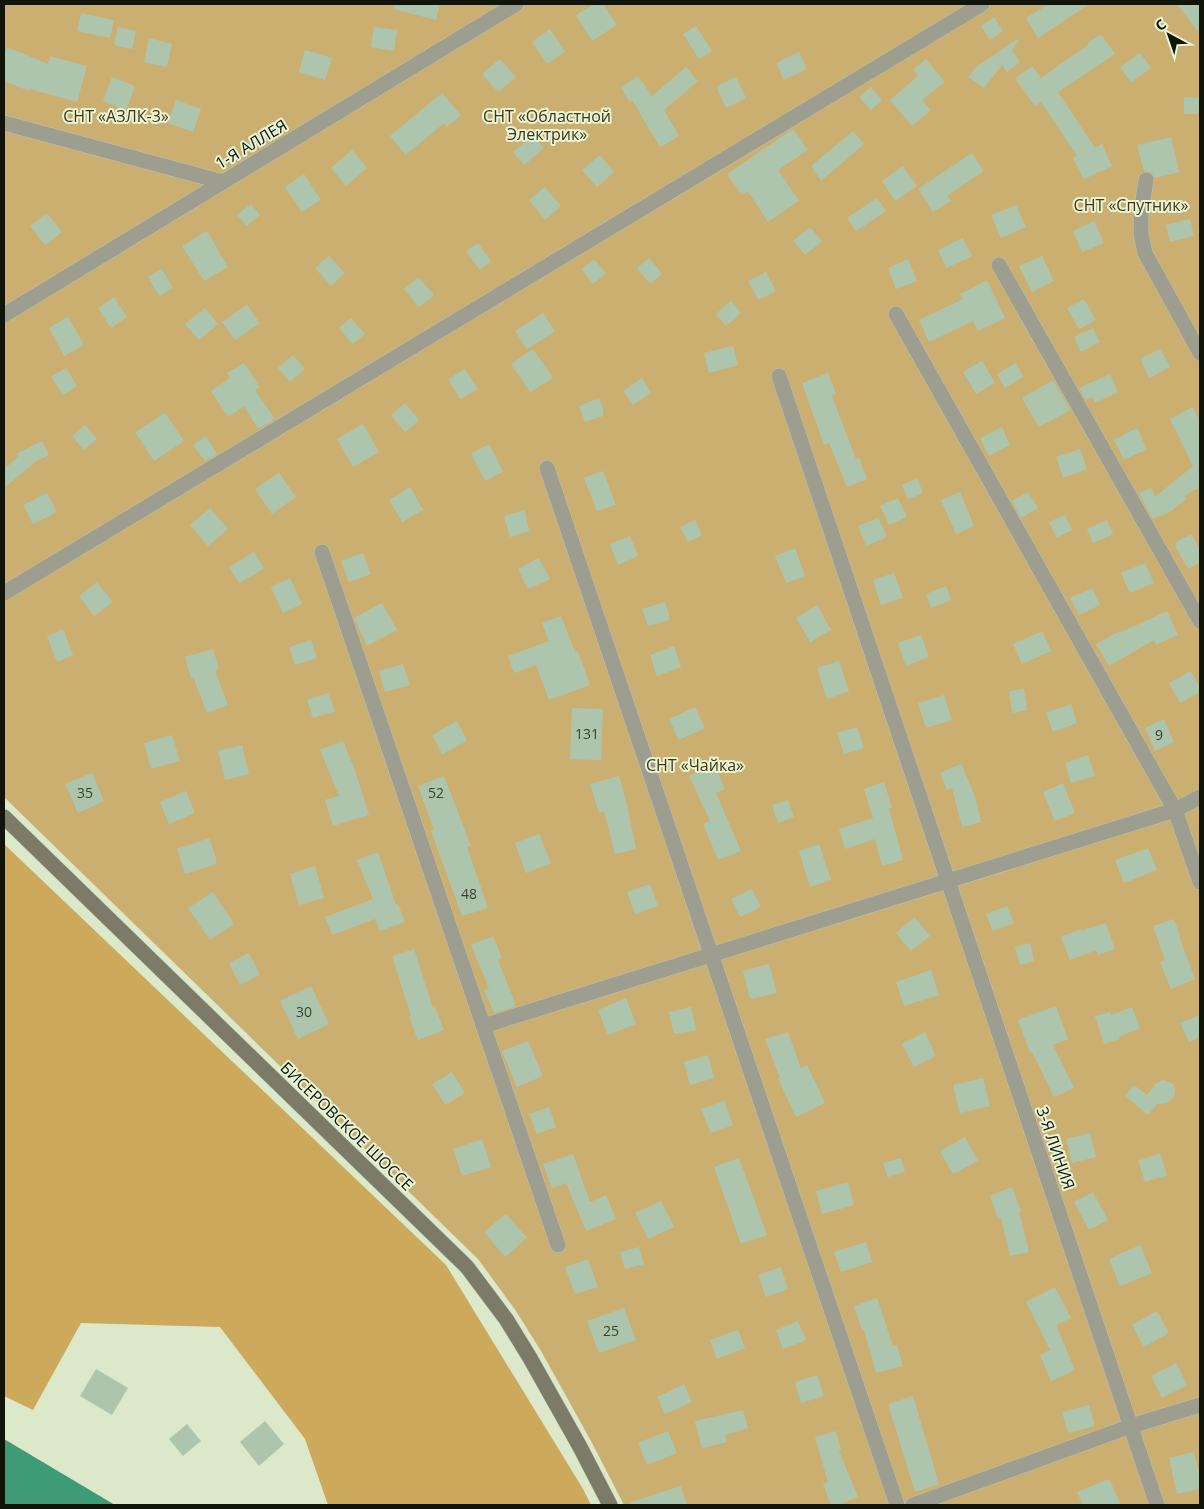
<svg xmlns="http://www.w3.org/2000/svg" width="1204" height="1509" viewBox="0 0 1204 1509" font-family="'Open Sans',sans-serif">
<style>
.green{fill:#cbaf70}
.forest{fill:#cca95b}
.water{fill:#3e9b76}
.building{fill:#aec5ad}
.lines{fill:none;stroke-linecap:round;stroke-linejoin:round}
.minor-casing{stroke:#bbc6ab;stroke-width:16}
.secondary-casing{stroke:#bbc6ab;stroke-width:16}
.minor{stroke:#9d9d90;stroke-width:15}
.secondary{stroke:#7c7b68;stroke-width:15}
.labels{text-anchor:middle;stroke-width:4;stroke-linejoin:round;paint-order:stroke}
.number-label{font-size:14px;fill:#384032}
.park-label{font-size:16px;fill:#433412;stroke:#e9f5d7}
.street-label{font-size:16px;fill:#101409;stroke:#e9f5d7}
</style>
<rect width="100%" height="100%" fill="#dce8ca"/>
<!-- green -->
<polygon class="green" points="4,4 1200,4 1200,1505 624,1505 591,1441 541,1351 516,1311 478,1259 4,797"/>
<!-- forest -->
<polygon class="forest" points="4,844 446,1265 583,1489 591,1505 328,1505 305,1439 220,1327 81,1323 33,1410 4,1396"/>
<!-- water -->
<polygon class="water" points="4,1439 115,1505 4,1505"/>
<!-- building -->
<g class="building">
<polygon points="395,4 440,4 436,20 394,9"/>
<polygon points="594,4 603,4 617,25 592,41 576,15"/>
<polygon points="1049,4 1089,4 1038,38 1026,18"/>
<polygon points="1177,4 1200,4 1200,34"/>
<polygon points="81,13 114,20 110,38 77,31"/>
<polygon points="994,17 1003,31 990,40 981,26"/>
<polygon points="696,26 712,51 699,59 683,34"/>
<polygon points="118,27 136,31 132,49 114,45"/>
<polygon points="374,27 397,30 394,51 371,47"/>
<polygon points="550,29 565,52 547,64 532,42"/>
<polygon points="1101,34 1115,54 1058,92 1095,148 1102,144 1112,166 1084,179 1073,158 1077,156 1041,102 1035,106 1015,78 1032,66 1041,78 1088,45 1087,44"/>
<polygon points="149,38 172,44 167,67 144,62"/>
<polygon points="1017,39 1019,41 1012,50 1020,62 1007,72 1002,65 984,88 968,77 975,68"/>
<polygon points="7,47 48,64 50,56 87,66 77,102 30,89 29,91 4,81 4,55"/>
<polygon points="305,50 332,58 325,80 299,72"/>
<polygon points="799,52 807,69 784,80 776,63"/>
<polygon points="1140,53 1151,68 1131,82 1120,67"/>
<polygon points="500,59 516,77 498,92 482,74"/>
<polygon points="926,59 945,82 922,100 931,110 912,126 890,100 918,76 913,70"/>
<polygon points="686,67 698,81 664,110 679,136 660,147 632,100 630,102 621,88 638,76 652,96"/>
<polygon points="112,77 135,86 126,110 103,101"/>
<polygon points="736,77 746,98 726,108 716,87"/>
<polygon points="871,87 882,100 871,110 859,97"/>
<polygon points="442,93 461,115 447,127 444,123 406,155 390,136"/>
<polygon points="1184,97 1200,98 1200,114 1184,114"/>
<polygon points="176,100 201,109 193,132 168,123"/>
<polygon points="793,129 808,150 778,170 799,201 768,222 748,191 742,195 727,174"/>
<polygon points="853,131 864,144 821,181 811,166"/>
<polygon points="533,135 544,148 524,165 513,152"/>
<polygon points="1171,137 1179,172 1155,178 1151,172 1144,171 1137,145"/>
<polygon points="352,150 367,168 346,186 331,168"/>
<polygon points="972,153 984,171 947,196 951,201 933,212 918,189"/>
<polygon points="600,155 614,172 597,187 582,170"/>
<polygon points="903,166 917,186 895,201 882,181"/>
<polygon points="304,174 321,200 302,212 285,187"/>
<polygon points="545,187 561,206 545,220 529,200"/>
<polygon points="877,198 886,211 856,231 847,218"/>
<polygon points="251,204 260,215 247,226 237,215"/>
<polygon points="1016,205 1026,227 1001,238 991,215"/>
<polygon points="47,213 62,232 45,245 30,226"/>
<polygon points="1190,219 1194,236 1170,242 1166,225"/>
<polygon points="1094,221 1104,243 1082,252 1073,231"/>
<polygon points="810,227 822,241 805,255 793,241"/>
<polygon points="207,231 228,267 204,281 182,246"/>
<polygon points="963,238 972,256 946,268 938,250"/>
<polygon points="478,243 491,261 480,270 466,251"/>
<polygon points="329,256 345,273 331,286 315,268"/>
<polygon points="1042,256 1054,281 1032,292 1019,266"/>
<polygon points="649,258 662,274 650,284 637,268"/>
<polygon points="594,259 606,273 593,284 582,269"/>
<polygon points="908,259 917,281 896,289 888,268"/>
<polygon points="162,269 173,288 159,296 148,277"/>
<polygon points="766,272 776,291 758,300 748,281"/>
<polygon points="418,277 434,295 419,307 404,289"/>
<polygon points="987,280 1005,318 978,331 973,321 929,342 919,320 963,299 960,294"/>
<polygon points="114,297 127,317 111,328 98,308"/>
<polygon points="1084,299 1096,320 1079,329 1067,308"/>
<polygon points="731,301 741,313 726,326 716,314"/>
<polygon points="247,305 260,323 235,340 222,322"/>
<polygon points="205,308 218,324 199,340 185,324"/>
<polygon points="543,313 555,331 527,349 515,331"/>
<polygon points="68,317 84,345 64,356 49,328"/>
<polygon points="351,318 365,334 352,344 339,328"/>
<polygon points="1093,328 1100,342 1081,352 1074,337"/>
<polygon points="733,346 738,365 709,373 704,353"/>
<polygon points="533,349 553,378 530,392 511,364"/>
<polygon points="1160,349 1170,367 1149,378 1140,359"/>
<polygon points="293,355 305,369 290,382 278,368"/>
<polygon points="982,361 995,383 976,394 963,372"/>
<polygon points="244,363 260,387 255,390 275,419 258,429 244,406 228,417 211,391 230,378 227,373"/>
<polygon points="1016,363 1023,377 1005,388 997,374"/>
<polygon points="66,368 77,386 63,395 51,377"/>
<polygon points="465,369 478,389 460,399 448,379"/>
<polygon points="828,373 836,394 832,396 856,459 859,458 867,479 847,487 829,443 824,445 802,383"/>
<polygon points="1110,374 1118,392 1095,403 1092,397 1086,400 1079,388"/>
<polygon points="642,378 651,393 633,405 623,391"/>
<polygon points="1053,380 1070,410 1039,427 1022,398"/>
<polygon points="599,398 603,409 603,416 585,422 579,406"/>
<polygon points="405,403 419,420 405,432 391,415"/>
<polygon points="1193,407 1200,422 1200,487 1184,496 1186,499 1170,512 1153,519 1139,493 1151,488 1155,497 1193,466 1170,419"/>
<polygon points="165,413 184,441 154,461 135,432"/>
<polygon points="363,424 379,452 353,467 337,439"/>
<polygon points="85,425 97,439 84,450 72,436"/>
<polygon points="1002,427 1010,445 989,456 980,438"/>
<polygon points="1137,428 1147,449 1124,460 1114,440"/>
<polygon points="206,436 217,454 205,461 193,445"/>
<polygon points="42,441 49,455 35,462 4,488 4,469 18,457 16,454"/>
<polygon points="489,444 503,472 485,481 471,454"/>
<polygon points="1080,449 1087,469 1063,478 1056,457"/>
<polygon points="603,471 616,505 597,511 584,478"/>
<polygon points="279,473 296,497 272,514 255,489"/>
<polygon points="917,478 923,493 908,499 902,485"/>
<polygon points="410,487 423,510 402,522 389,500"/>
<polygon points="960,492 974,526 956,534 941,500"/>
<polygon points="1028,492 1038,508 1021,518 1012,501"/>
<polygon points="47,493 57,512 33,524 23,505"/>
<polygon points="898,498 907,517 889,525 880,506"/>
<polygon points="210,508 228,529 208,546 190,525"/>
<polygon points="525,510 529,531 510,537 504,516"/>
<polygon points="1065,515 1072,530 1057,538 1049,522"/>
<polygon points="878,518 887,537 866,546 858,526"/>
<polygon points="695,520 702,535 688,542 680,527"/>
<polygon points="1107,520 1113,534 1093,543 1087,529"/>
<polygon points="1191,534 1200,550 1200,562 1188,569 1176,548 1176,542"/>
<polygon points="630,536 638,556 618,565 610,544"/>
<polygon points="795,548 805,576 786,583 775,556"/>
<polygon points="254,552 264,569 239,583 229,567"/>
<polygon points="363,553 371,574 349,582 341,561"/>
<polygon points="539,558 550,579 528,589 518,569"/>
<polygon points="1145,563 1154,583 1130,593 1121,573"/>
<polygon points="894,573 903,598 881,605 873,580"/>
<polygon points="290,578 302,604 283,613 271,587"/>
<polygon points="97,582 113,602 94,616 79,596"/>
<polygon points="946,586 951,600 931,608 926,594"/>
<polygon points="1092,588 1100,605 1079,615 1070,598"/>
<polygon points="665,602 669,614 669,620 648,626 642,609"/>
<polygon points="382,603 397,630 367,646 354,618"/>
<polygon points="817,605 831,630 810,642 796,618"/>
<polygon points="1167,611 1178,635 1156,645 1154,640 1109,666 1096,644 1120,631 1121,632"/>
<polygon points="561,616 575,652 578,651 590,685 549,700 536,665 514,673 508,656 549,641 542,623"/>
<polygon points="63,629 73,655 57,662 47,636"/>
<polygon points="1042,631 1051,651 1022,664 1013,644"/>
<polygon points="921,635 929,657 906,666 898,643"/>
<polygon points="311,640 317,658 295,665 289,647"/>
<polygon points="674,646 681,667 657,676 650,655"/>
<polygon points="213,649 219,669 215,671 228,705 207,713 193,677 191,678 185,657"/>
<polygon points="839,661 849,691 827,699 817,668"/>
<polygon points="403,664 410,685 385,692 379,671"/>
<polygon points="1191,671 1200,688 1200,692 1180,703 1169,683"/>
<polygon points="1024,689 1027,710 1012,713 1009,691"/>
<polygon points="328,693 335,711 313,718 307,700"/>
<polygon points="944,695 952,720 926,728 918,703"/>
<polygon points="1071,704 1077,723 1053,732 1046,713"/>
<polygon points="695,707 705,728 679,740 669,719"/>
<polygon points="572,708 603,709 601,760 570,759"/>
<polygon points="1164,719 1174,742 1155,751 1145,728"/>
<polygon points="457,721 467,741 442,754 432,735"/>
<polygon points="857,727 864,748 844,754 837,733"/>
<polygon points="172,735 180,761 151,769 144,743"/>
<polygon points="343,741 356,773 369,815 333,826 325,800 339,796 320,750"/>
<polygon points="242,745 249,774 225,780 218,751"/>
<polygon points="1088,755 1095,776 1071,783 1065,763"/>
<polygon points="961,764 975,796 981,822 962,827 952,788 947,790 940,773"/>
<polygon points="714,765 725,789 716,793 741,851 718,860 703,824 710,821 689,776"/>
<polygon points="92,773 104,801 78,813 65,784"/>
<polygon points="444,776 471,846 467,847 488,908 462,916 431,831 434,830 418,786"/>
<polygon points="619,776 627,804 636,849 615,854 604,811 599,813 590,784"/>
<polygon points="884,782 892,808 889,809 903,860 882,866 875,839 845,849 839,829 873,818 864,789"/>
<polygon points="1063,783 1075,813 1055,821 1043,792"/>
<polygon points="186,791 195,813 169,824 160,802"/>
<polygon points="788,800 794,817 778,823 772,805"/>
<polygon points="539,834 551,863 526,873 515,843"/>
<polygon points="209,838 216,857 216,864 185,874 177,849"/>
<polygon points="819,844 831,880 810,887 799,851"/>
<polygon points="1148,848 1157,870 1124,883 1115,860"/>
<polygon points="378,852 396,905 398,904 405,922 380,931 375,919 332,935 325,917 373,899 357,860"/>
<polygon points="315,866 324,898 299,905 290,874"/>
<polygon points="650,884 658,906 635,914 627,892"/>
<polygon points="752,889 761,907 740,917 731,899"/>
<polygon points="213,892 234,924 210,940 188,908"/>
<polygon points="1007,906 1014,923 993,931 986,914"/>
<polygon points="914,917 930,936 911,951 896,933"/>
<polygon points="1174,919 1181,939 1180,939 1195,979 1171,989 1160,962 1165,960 1153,926"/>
<polygon points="1106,923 1115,949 1098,955 1096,950 1070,960 1061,937 1081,929 1081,931"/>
<polygon points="493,936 502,958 498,960 516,1006 494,1013 484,990 489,988 471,945"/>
<polygon points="1030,943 1034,961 1020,965 1015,947"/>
<polygon points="414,949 433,1008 435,1007 444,1030 418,1040 409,1017 411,1016 392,956"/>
<polygon points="249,953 260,975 240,985 229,963"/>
<polygon points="769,964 777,993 750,999 743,971"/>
<polygon points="931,970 939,995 904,1006 896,982"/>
<polygon points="311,986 329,1024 298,1039 280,1001"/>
<polygon points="626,998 636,1024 608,1035 598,1010"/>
<polygon points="1056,1006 1068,1039 1053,1045 1074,1088 1054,1097 1032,1052 1030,1053 1018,1020"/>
<polygon points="691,1007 696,1030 674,1034 669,1012"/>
<polygon points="1132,1007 1140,1028 1118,1037 1119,1039 1104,1044 1095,1016 1110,1012 1111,1015"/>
<polygon points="1200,1015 1200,1037 1189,1042 1180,1023"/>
<polygon points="788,1032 801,1068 807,1065 825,1103 796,1117 778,1079 780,1078 765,1039"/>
<polygon points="925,1032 936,1056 914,1067 902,1044"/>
<polygon points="528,1041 543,1076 517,1087 502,1051"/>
<polygon points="708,1055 714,1078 690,1085 684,1062"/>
<polygon points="452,1072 465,1093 445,1105 432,1084"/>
<polygon points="983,1078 990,1106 960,1113 953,1085"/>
<polygon points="1163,1080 1173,1084 1175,1088 1174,1097 1167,1103 1157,1104 1148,1115 1125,1096 1134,1085 1147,1095 1155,1084"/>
<polygon points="724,1101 733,1125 711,1133 701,1109"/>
<polygon points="549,1107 556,1127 537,1134 529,1114"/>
<polygon points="1090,1133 1096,1157 1072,1163 1066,1139"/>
<polygon points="965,1137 978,1161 953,1174 940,1151"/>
<polygon points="482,1139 491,1167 462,1176 453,1149"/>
<polygon points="1160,1153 1167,1175 1145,1182 1138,1161"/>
<polygon points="573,1154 590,1202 606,1195 616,1219 586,1231 566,1183 552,1188 543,1164"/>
<polygon points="739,1158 767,1235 741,1244 714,1167"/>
<polygon points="901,1158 905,1172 888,1177 883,1163"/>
<polygon points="848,1182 854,1205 822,1214 816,1191"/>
<polygon points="1012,1187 1021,1211 1019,1212 1029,1252 1010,1256 1001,1218 998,1219 990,1196"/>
<polygon points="1093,1192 1108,1220 1089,1230 1074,1202"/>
<polygon points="661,1201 674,1227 648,1239 635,1213"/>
<polygon points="506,1214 527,1238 505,1257 484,1232"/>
<polygon points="866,1242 872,1262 841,1272 834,1252"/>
<polygon points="1140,1245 1152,1273 1120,1286 1109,1259"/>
<polygon points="639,1247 644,1264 625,1269 620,1252"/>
<polygon points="588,1259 598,1287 575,1294 565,1267"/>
<polygon points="781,1267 788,1289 766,1297 758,1275"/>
<polygon points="1055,1287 1071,1318 1056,1325 1075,1370 1051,1381 1040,1355 1050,1350 1026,1302"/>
<polygon points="877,1298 893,1346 897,1345 903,1366 876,1373 864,1330 862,1330 854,1306"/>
<polygon points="624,1308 636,1340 599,1353 587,1321"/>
<polygon points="1157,1311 1169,1333 1144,1347 1132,1325"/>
<polygon points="798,1321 806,1340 783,1349 776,1330"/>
<polygon points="738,1330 745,1348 717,1359 710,1340"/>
<polygon points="1176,1363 1187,1385 1162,1398 1151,1376"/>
<polygon points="96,1369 128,1388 112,1415 80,1396"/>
<polygon points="817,1375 824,1396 801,1403 795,1382"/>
<polygon points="684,1384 692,1402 665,1414 657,1397"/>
<polygon points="913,1396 939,1484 915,1492 888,1404"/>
<polygon points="1089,1405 1095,1426 1068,1433 1062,1412"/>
<polygon points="743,1410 748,1428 725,1435 727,1442 702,1448 695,1421"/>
<polygon points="265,1421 284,1444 259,1466 240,1442"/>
<polygon points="187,1424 201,1441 183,1456 169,1439"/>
<polygon points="668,1431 677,1453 647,1465 638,1443"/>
<polygon points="836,1431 841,1450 839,1451 858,1497 838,1505 831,1505 823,1484 828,1482 815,1437"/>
<polygon points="1194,1452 1200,1477 1200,1489 1177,1494 1169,1458"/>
<polygon points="1109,1479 1121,1505 1083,1505 1077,1492"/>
<polygon points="681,1486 687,1505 631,1505 631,1502"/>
</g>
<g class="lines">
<!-- minor casing -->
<g class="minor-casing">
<g id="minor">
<polyline points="4,123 223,182"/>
<polyline points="1146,180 1141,213 1141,234 1145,253 1200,353"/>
<polyline points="999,265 1200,621"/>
<polyline points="896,314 1175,810 1200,882"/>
<polyline points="4,315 516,4"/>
<polyline points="779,376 1157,1505"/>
<polyline points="547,468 897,1505"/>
<polyline points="322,552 558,1245"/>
<polyline points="4,593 982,4"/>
<polyline points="483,1026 1175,810 1200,797"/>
<polyline points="913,1505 1131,1426 1200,1405"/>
</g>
</g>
<!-- secondary casing -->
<g class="secondary-casing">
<polyline id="secondary" points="4,817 467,1267 506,1319 530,1358 580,1447 610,1505"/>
</g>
<!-- minor -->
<use href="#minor" class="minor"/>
<!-- secondary -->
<use href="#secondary" class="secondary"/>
</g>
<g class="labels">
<!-- number labels -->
<g class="number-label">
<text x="587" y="739">131</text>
<text x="1159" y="740">9</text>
<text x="85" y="798">35</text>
<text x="436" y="798">52</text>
<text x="469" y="899">48</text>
<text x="304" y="1017">30</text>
<text x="611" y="1336">25</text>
</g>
<!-- park labels -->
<g class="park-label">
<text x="116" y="122">СНТ «АЗЛК-3»</text>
<text x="547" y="122">СНТ «Областной<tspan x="547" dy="18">Электрик»</tspan></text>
<text x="1131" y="211">СНТ «Спутник»</text>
<text x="695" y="771">СНТ «Чайка»</text>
</g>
<!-- street labels -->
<g class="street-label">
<text transform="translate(251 144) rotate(-31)" y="6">1-Я АЛЛЕЯ</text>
<text transform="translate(347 1126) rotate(44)" y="6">БИСЕРОВСКОЕ ШОССЕ</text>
<text transform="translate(1056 1148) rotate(71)" y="6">3-Я ЛИНИЯ</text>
</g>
</g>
<!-- border -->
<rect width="1204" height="1509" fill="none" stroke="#101409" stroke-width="10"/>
<!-- north arrow -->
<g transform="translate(1169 35) rotate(320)" stroke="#e9f5d7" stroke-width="4" paint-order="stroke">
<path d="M0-4L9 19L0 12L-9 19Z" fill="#101409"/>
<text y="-8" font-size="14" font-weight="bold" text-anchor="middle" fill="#101409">С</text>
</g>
</svg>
